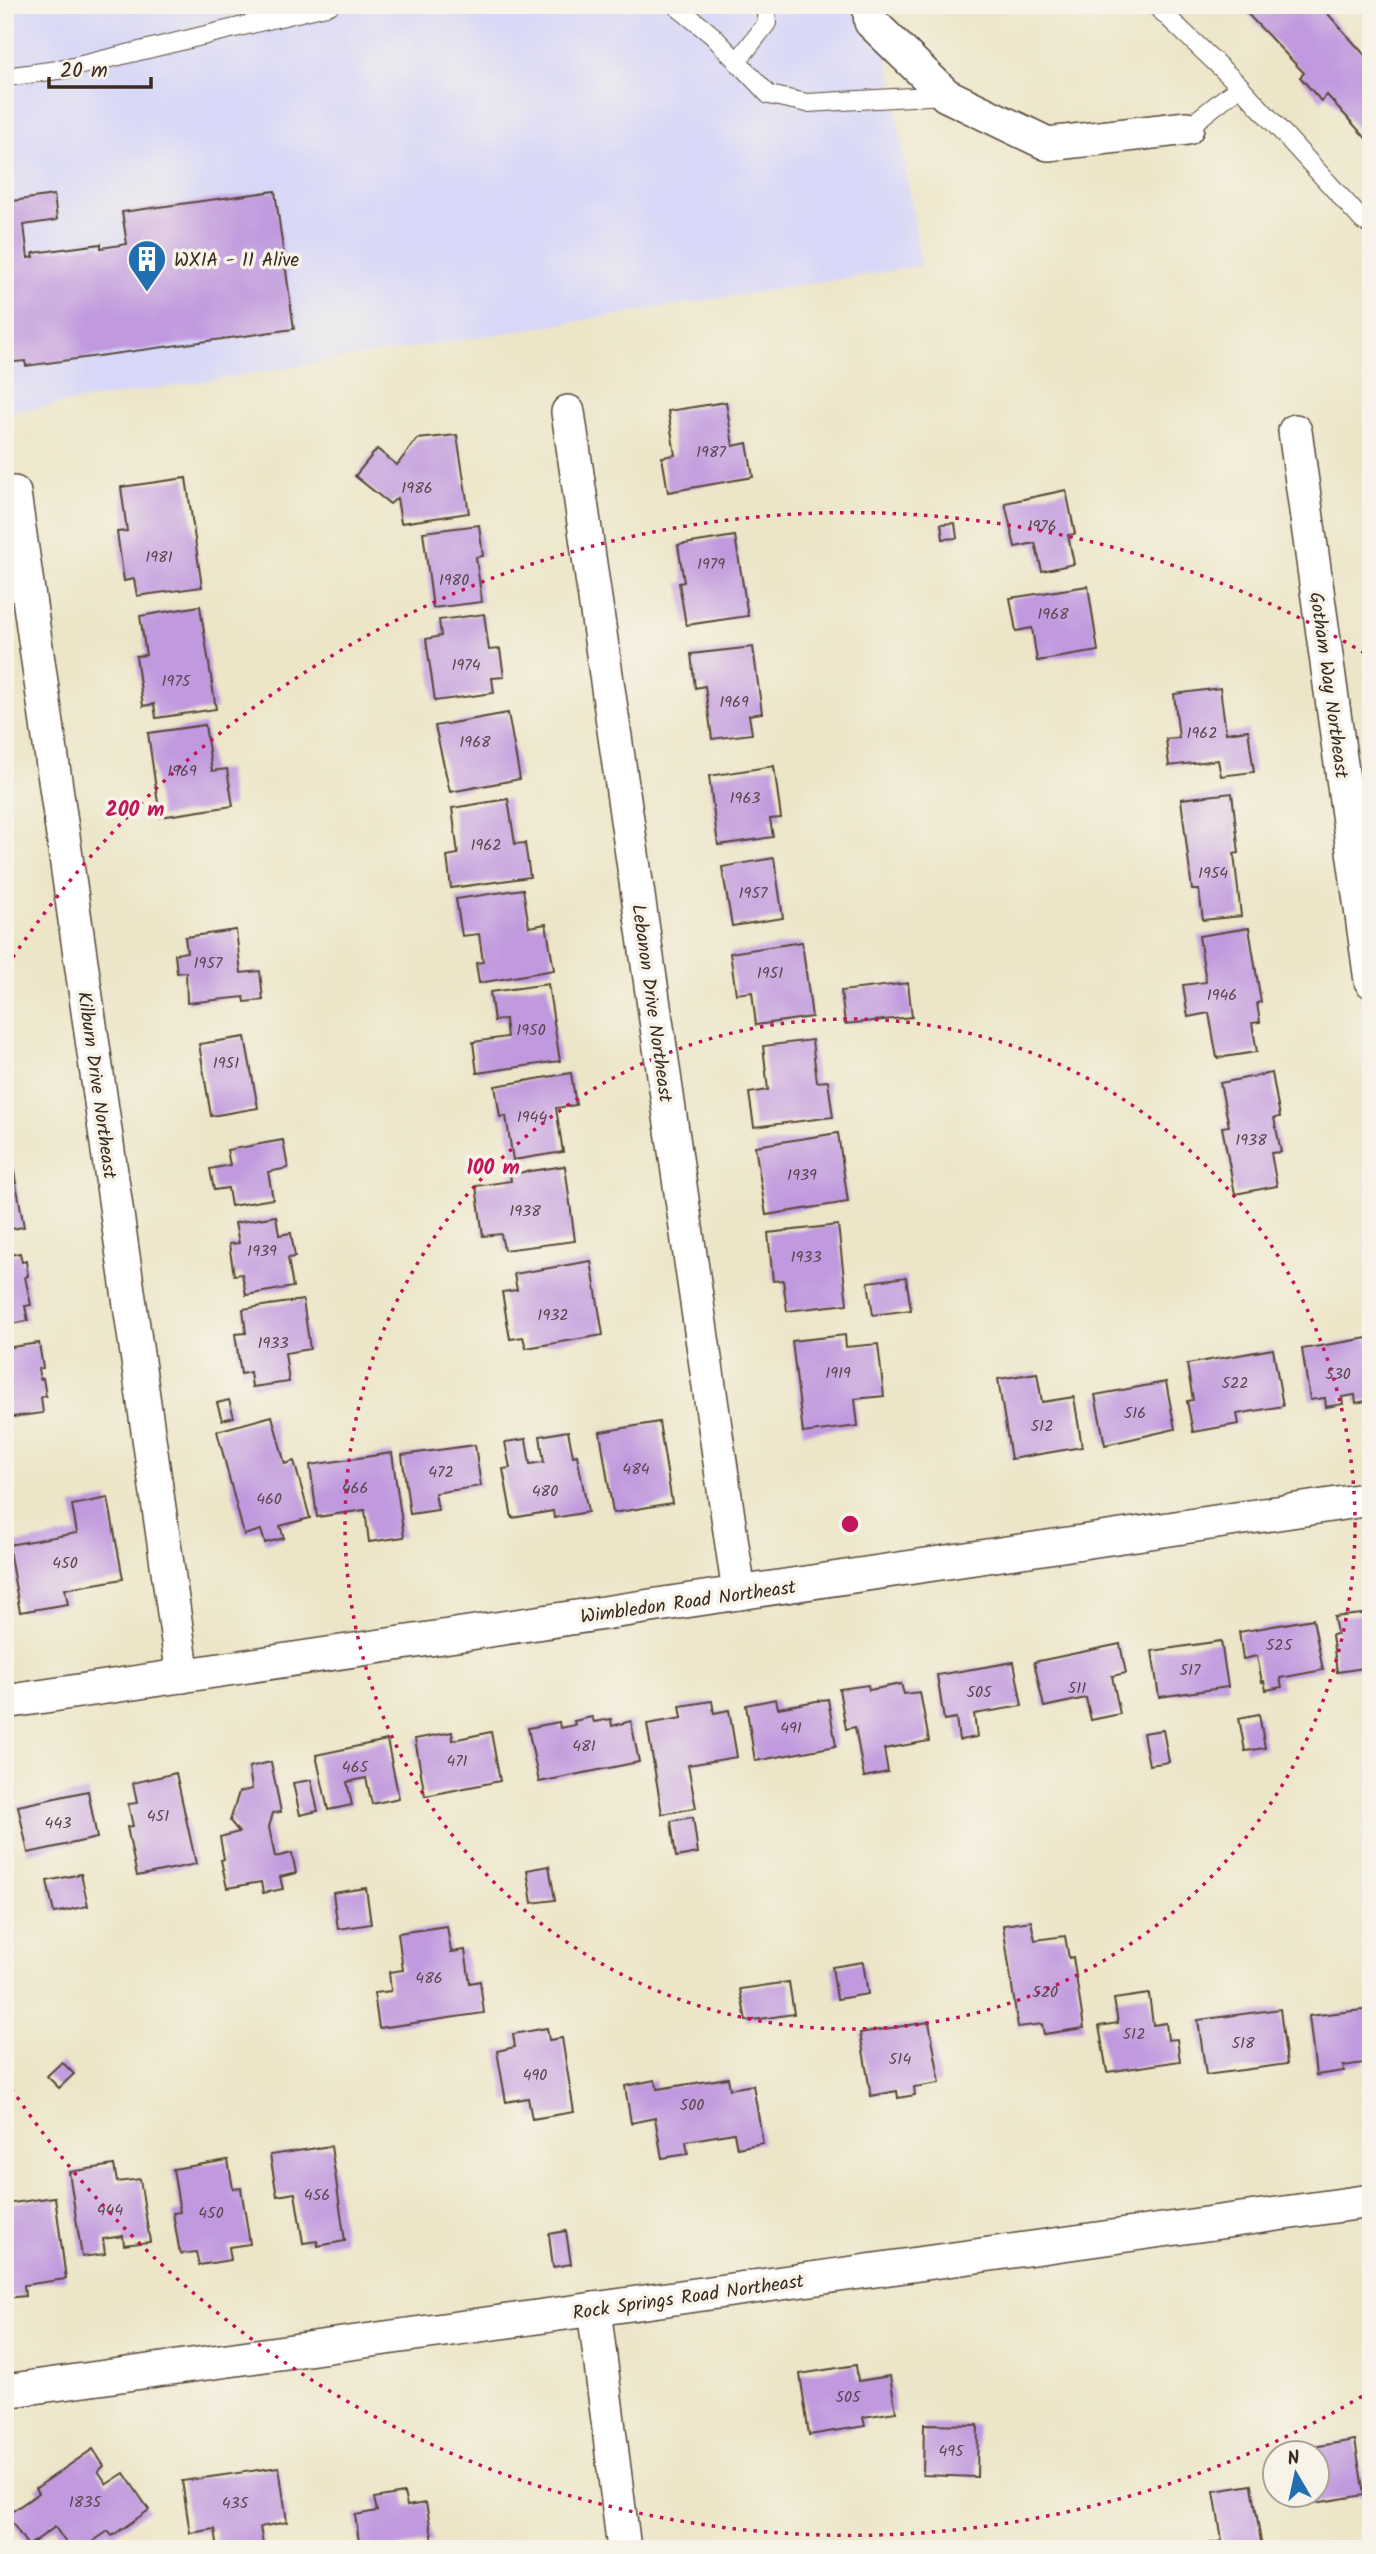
<svg xmlns="http://www.w3.org/2000/svg" width="1376" height="2554" viewBox="0 0 1376 2554" font-family="Kalam,sans-serif">
<style>
.built{fill:#d7d7f8}
.building{fill:#c099de}
.lines{fill:none;stroke-linecap:round;stroke-linejoin:round}
.lane-casing{stroke:#564637;stroke-width:20}
.street-casing{stroke:#564637;stroke-width:36}
.lane{stroke:#fff;stroke-width:18}
.street{stroke:#fff;stroke-width:33}
.ring{fill:none;stroke:#c2185b;stroke-width:3.5;stroke-dasharray:3.5 7}
.labels{text-anchor:middle;stroke-width:7;stroke-linejoin:round;paint-order:stroke}
.number-label{font-size:16px;fill:#5c464e}
.poi-label{font-size:19px;fill:#3b2a1e;stroke:#f7f3e8;text-anchor:start}
.street-label{font-size:19px;fill:#3b2a1e;stroke:#f7f3e8}
.centre{fill:#c2185b;stroke:#f7f3e8;stroke-width:3.5}
.ring-label{font-size:21px;text-anchor:middle;font-weight:bold;fill:#c2185b;stroke:#f7f3e8;stroke-width:7;stroke-linejoin:round;paint-order:stroke}
</style>
<rect width="100%" height="100%" fill="#f7f3e8"/>
<filter id="ink" filterUnits="userSpaceOnUse"><feTurbulence type="fractalNoise" baseFrequency=".0143" numOctaves="2"/><feDisplacementMap in="SourceGraphic" scale="14" xChannelSelector="R" yChannelSelector="G"/><feConvolveMatrix kernelMatrix="1 2 1 2 8 2 1 2 1" color-interpolation-filters="sRGB"/></filter>
<filter id="wash" filterUnits="userSpaceOnUse"><feTurbulence type="fractalNoise" baseFrequency=".00686" numOctaves="4" result="noise"/><feDisplacementMap in="SourceGraphic" scale="28" xChannelSelector="R" yChannelSelector="G"/><feGaussianBlur stdDeviation="1.57" result="paint"/><feColorMatrix in="noise" values="0 0 0 0 0 0 0 0 0 0 0 0 0 0 0 0 0 1.4 0 .05"/><feComposite in="paint" operator="in"/></filter>
<g filter="url(#wash)">
<rect width="100%" height="100%" fill="#ece5c7"/>
<!-- built -->
<polygon class="built" points="5,5 880,5 921,266 5,413"/>
<g id="blocks">
<!-- building -->
<g class="building">
<polygon points="1239,5 1320,5 1371,62 1371,144 1327,95 1321,101 1300,77 1304,73"/>
<polygon points="275,191 294,329 26,366 25,361 5,363 5,202 54,195 57,220 24,225 28,258 34,257 33,253 101,244 101,248 127,244 122,212"/>
<polygon points="726,402 733,446 747,443 753,477 668,492 662,457 675,455 668,411"/>
<polygon points="457,435 469,513 401,523 397,498 390,504 355,476 377,449 397,465 417,439"/>
<polygon points="186,478 202,587 137,596 134,579 124,581 117,532 127,531 121,487"/>
<polygon points="1066,490 1075,534 1068,535 1074,564 1042,571 1035,543 1015,547 1005,503"/>
<polygon points="955,523 957,538 943,539 941,524"/>
<polygon points="479,525 483,556 476,557 482,602 433,608 423,532"/>
<polygon points="735,536 748,616 686,625 679,583 684,582 678,545"/>
<polygon points="1088,586 1098,651 1037,661 1032,628 1016,631 1010,598"/>
<polygon points="200,606 216,709 156,718 154,704 143,706 136,656 146,655 140,616"/>
<polygon points="484,614 489,650 500,649 504,677 492,678 494,693 435,701 426,639 441,636 439,620"/>
<polygon points="753,647 762,713 749,715 752,734 712,739 705,686 695,688 691,654"/>
<polygon points="1220,688 1226,733 1248,730 1254,772 1221,776 1218,760 1169,766 1166,739 1179,738 1174,694"/>
<polygon points="508,713 520,779 450,792 435,726"/>
<polygon points="205,725 212,771 227,769 233,806 160,817 148,733"/>
<polygon points="774,766 781,818 770,819 773,837 718,845 709,776"/>
<polygon points="1232,793 1239,853 1234,854 1241,916 1203,920 1199,890 1192,890 1181,799"/>
<polygon points="508,799 515,844 525,843 530,877 451,888 447,856 458,854 452,808"/>
<polygon points="774,858 783,918 732,926 722,867"/>
<polygon points="523,889 529,927 546,924 554,970 479,983 476,963 483,962 479,934 462,936 456,899"/>
<polygon points="1249,928 1261,1002 1257,1003 1260,1022 1252,1023 1257,1052 1217,1058 1209,1013 1188,1017 1183,985 1206,982 1199,936"/>
<polygon points="236,930 241,973 260,971 263,1000 245,1002 244,997 187,1003 186,972 177,973 175,954 187,952 185,937"/>
<polygon points="802,942 812,1017 756,1025 752,992 736,994 730,953"/>
<polygon points="908,983 912,1017 845,1024 841,991"/>
<polygon points="548,984 560,1061 477,1073 473,1042 507,1037 505,1019 494,1021 490,992"/>
<polygon points="245,1037 258,1108 211,1116 199,1044"/>
<polygon points="812,1040 817,1082 828,1081 833,1117 754,1127 749,1093 768,1090 763,1046"/>
<polygon points="571,1073 576,1105 556,1108 563,1152 513,1160 506,1116 500,1117 495,1086"/>
<polygon points="1272,1073 1280,1117 1274,1118 1281,1152 1271,1153 1277,1186 1235,1194 1222,1127 1229,1126 1220,1083"/>
<polygon points="838,1133 848,1202 766,1215 755,1146"/>
<polygon points="283,1140 288,1168 268,1172 273,1199 231,1206 228,1188 214,1190 210,1169 230,1165 227,1150"/>
<polygon points="12,1161 24,1227 5,1230 5,1162"/>
<polygon points="565,1166 575,1241 504,1250 501,1234 483,1236 476,1186 511,1181 510,1174"/>
<polygon points="276,1216 279,1235 291,1233 295,1257 288,1258 293,1287 246,1295 242,1274 234,1275 229,1244 239,1243 235,1223"/>
<polygon points="838,1225 847,1304 787,1311 783,1280 773,1281 768,1233"/>
<polygon points="20,1253 22,1262 26,1261 28,1276 25,1277 31,1305 25,1306 28,1321 5,1325 5,1256"/>
<polygon points="591,1261 603,1335 526,1348 523,1337 510,1339 502,1292 517,1290 514,1274"/>
<polygon points="906,1277 911,1310 873,1315 868,1282"/>
<polygon points="303,1300 310,1349 285,1353 289,1382 252,1387 250,1372 241,1374 235,1334 246,1333 243,1309"/>
<polygon points="845,1335 846,1347 878,1344 884,1396 855,1399 858,1426 803,1433 792,1341"/>
<polygon points="1368,1338 1371,1352 1371,1400 1356,1403 1355,1395 1342,1397 1343,1404 1326,1407 1325,1398 1310,1400 1302,1349"/>
<polygon points="39,1343 43,1368 38,1369 40,1379 43,1378 46,1396 41,1397 43,1413 5,1418 5,1348"/>
<polygon points="1273,1349 1283,1406 1237,1414 1239,1424 1193,1432 1187,1401 1193,1400 1187,1364"/>
<polygon points="1037,1373 1042,1402 1074,1397 1082,1447 1011,1459 998,1379"/>
<polygon points="1166,1382 1175,1429 1105,1445 1095,1395"/>
<polygon points="229,1400 234,1417 222,1420 217,1403"/>
<polygon points="272,1416 285,1464 294,1461 310,1518 280,1526 284,1538 265,1543 261,1530 244,1535 217,1431"/>
<polygon points="659,1422 672,1503 613,1513 600,1432"/>
<polygon points="568,1431 573,1456 577,1455 588,1512 554,1518 553,1511 512,1518 503,1469 510,1468 505,1442 526,1439 530,1464 544,1462 540,1436"/>
<polygon points="475,1445 481,1486 435,1493 438,1510 410,1514 402,1455"/>
<polygon points="392,1453 404,1537 369,1542 365,1510 317,1517 310,1465"/>
<polygon points="108,1498 123,1579 65,1589 68,1604 20,1612 8,1545 77,1533 72,1505"/>
<polygon points="1371,1613 1371,1667 1337,1672 1332,1635 1337,1634 1334,1617"/>
<polygon points="1313,1619 1323,1670 1280,1678 1282,1687 1266,1690 1264,1681 1262,1682 1257,1656 1243,1659 1239,1632"/>
<polygon points="1221,1641 1228,1687 1159,1697 1152,1651"/>
<polygon points="1120,1644 1126,1673 1112,1676 1120,1714 1091,1720 1086,1698 1044,1707 1034,1662"/>
<polygon points="1014,1662 1022,1706 974,1714 977,1737 959,1740 956,1718 944,1720 937,1675"/>
<polygon points="901,1684 904,1694 920,1692 929,1741 884,1749 888,1772 864,1777 855,1727 846,1729 839,1689 868,1685 869,1690"/>
<polygon points="776,1699 778,1708 828,1699 836,1746 755,1761 746,1705"/>
<polygon points="712,1701 714,1713 729,1710 737,1757 688,1765 696,1808 662,1814 647,1724 682,1718 680,1706"/>
<polygon points="1259,1714 1265,1748 1245,1751 1239,1718"/>
<polygon points="592,1717 594,1722 611,1719 612,1726 631,1721 639,1762 539,1782 528,1728 559,1722 560,1728 575,1725 574,1721"/>
<polygon points="1163,1730 1169,1762 1149,1765 1143,1733"/>
<polygon points="452,1732 453,1740 491,1732 500,1781 425,1796 415,1739"/>
<polygon points="387,1740 399,1798 372,1804 366,1778 347,1782 352,1805 328,1810 316,1755"/>
<polygon points="271,1762 281,1812 273,1813 269,1827 275,1857 292,1853 296,1873 280,1877 283,1889 263,1893 261,1882 227,1888 221,1860 224,1859 220,1837 239,1832 230,1821 239,1792 252,1789 249,1767"/>
<polygon points="176,1773 196,1864 137,1876 127,1827 133,1826 128,1804 137,1803 133,1783"/>
<polygon points="311,1780 318,1811 300,1815 293,1783"/>
<polygon points="88,1791 97,1838 28,1853 18,1806"/>
<polygon points="693,1817 698,1853 676,1857 671,1821"/>
<polygon points="549,1866 555,1900 532,1903 527,1870"/>
<polygon points="81,1874 88,1906 54,1913 47,1881"/>
<polygon points="366,1888 371,1924 338,1929 333,1893"/>
<polygon points="1031,1921 1035,1940 1065,1936 1069,1958 1073,1957 1084,2028 1044,2034 1042,2024 1018,2027 1003,1925"/>
<polygon points="447,1926 451,1952 465,1950 470,1983 480,1981 484,2013 379,2028 374,1993 391,1991 389,1972 403,1970 398,1933"/>
<polygon points="863,1962 868,1994 837,1999 832,1967"/>
<polygon points="789,1982 794,2014 746,2021 740,1989"/>
<polygon points="1149,1994 1153,2025 1166,2023 1168,2040 1177,2039 1180,2061 1107,2072 1099,2026 1118,2023 1114,1999"/>
<polygon points="1280,2009 1287,2064 1206,2075 1198,2020"/>
<polygon points="1371,2009 1371,2057 1364,2058 1364,2063 1343,2066 1344,2071 1316,2075 1309,2016"/>
<polygon points="929,2022 940,2083 914,2087 915,2095 898,2098 897,2091 871,2096 860,2033"/>
<polygon points="547,2028 549,2040 562,2038 574,2112 532,2119 528,2098 506,2102 497,2051 515,2047 513,2034"/>
<polygon points="62,2062 74,2074 59,2088 47,2076"/>
<polygon points="728,2078 730,2089 753,2085 763,2143 737,2148 734,2133 686,2141 688,2154 662,2158 655,2118 631,2123 625,2086 655,2080 657,2089"/>
<polygon points="331,2146 345,2241 318,2246 317,2241 303,2243 295,2193 277,2196 270,2155"/>
<polygon points="228,2160 233,2189 241,2188 250,2244 229,2247 231,2260 199,2265 196,2252 180,2254 173,2213 180,2212 173,2169"/>
<polygon points="114,2165 117,2182 140,2179 150,2242 124,2245 123,2236 103,2239 105,2254 82,2257 69,2172"/>
<polygon points="55,2197 66,2279 24,2285 25,2296 5,2298 5,2204"/>
<polygon points="566,2231 571,2264 553,2267 549,2234"/>
<polygon points="856,2365 858,2381 890,2376 896,2412 863,2417 865,2426 809,2435 800,2374"/>
<polygon points="924,2424 978,2425 977,2477 923,2475"/>
<polygon points="1355,2440 1364,2495 1290,2507 1288,2494 1316,2494 1316,2452 1289,2451"/>
<polygon points="93,2449 104,2466 98,2471 107,2484 124,2473 149,2510 112,2536 108,2531 82,2549 70,2549 55,2527 28,2546 7,2515 39,2493 36,2488"/>
<polygon points="279,2467 287,2522 260,2527 264,2549 218,2549 215,2529 190,2533 182,2481"/>
<polygon points="1252,2485 1262,2549 1197,2549 1196,2546 1222,2541 1214,2491"/>
<polygon points="404,2493 407,2506 426,2503 433,2541 386,2549 360,2549 355,2515 377,2511 374,2498"/>
</g>
</g>
</g>
<g filter="url(#ink)">
<use href="#blocks" fill-opacity="0" stroke="#564637" stroke-width="2"/>
<g class="lines">
<!-- lane casing -->
<g class="lane-casing">
<g id="lane">
<polyline points="675,5 712,35 769,95 807,103 946,95"/>
<polyline points="1155,5 1240,86 1187,128"/>
<polyline points="737,62 767,23 765,5"/>
<polyline points="5,77 65,69 330,5"/>
<polyline points="1240,86 1363,221 1371,225"/>
</g>
</g>
<!-- street casing -->
<g class="street-casing">
<g id="street">
<polyline points="869,5 871,22 946,95 1048,144 1187,128"/>
<polyline points="568,412 739,1593"/>
<polyline points="1295,431 1371,981"/>
<polyline points="14,493 183,1676"/>
<polyline points="5,1702 1371,1499"/>
<polyline points="594,2309 624,2549"/>
<polyline points="5,2391 1371,2201"/>
</g>
</g>
<!-- lane -->
<use href="#lane" class="lane"/>
<!-- street -->
<use href="#street" class="street"/>
</g>
</g>
<!-- distance rings -->
<g class="ring">
<circle cx="850" cy="1524" r="505"/>
<path d="M1371 2391A1011 1011 0 0 1 7 2082M7 966A1011 1011 0 0 1 1371 657"/>
</g>
<!-- icons -->
<defs>
<g id="building-pin" transform="scale(2.0125)"><path d="M0 17L-7.5 6A9.5 9.5 0 1 1 7.5 6Z" fill="#1f6fb2" stroke="#f7f3e8"/><path d="M-4-6H4V6H1V3H-1V6H-4ZM-2.5-4.3h1.7v1.8h-1.7ZM.8-4.3h1.7v1.8H.8ZM-2.5-1h1.7V.8h-1.7ZM.8-1h1.7V.8H.8Z" fill="#fff"/></g>
</defs>
<g fill-rule="evenodd">
<use href="#building-pin" x="147" y="259"/>
</g>
<g class="labels">
<!-- number labels -->
<g class="number-label">
<text x="711" y="457">1987</text>
<text x="417" y="493">1986</text>
<text x="1042" y="531">1976</text>
<text x="159" y="562">1981</text>
<text x="711" y="569">1979</text>
<text x="454" y="585">1980</text>
<text x="1053" y="619">1968</text>
<text x="466" y="670">1974</text>
<text x="176" y="686">1975</text>
<text x="734" y="707">1969</text>
<text x="1202" y="738">1962</text>
<text x="475" y="747">1968</text>
<text x="182" y="776">1969</text>
<text x="745" y="803">1963</text>
<text x="486" y="850">1962</text>
<text x="1213" y="878">1954</text>
<text x="753" y="898">1957</text>
<text x="208" y="968">1957</text>
<text x="770" y="978">1951</text>
<text x="1222" y="1000">1946</text>
<text x="531" y="1035">1950</text>
<text x="226" y="1068">1951</text>
<text x="532" y="1122">1944</text>
<text x="1251" y="1145">1938</text>
<text x="802" y="1180">1939</text>
<text x="525" y="1216">1938</text>
<text x="262" y="1256">1939</text>
<text x="806" y="1262">1933</text>
<text x="553" y="1320">1932</text>
<text x="273" y="1348">1933</text>
<text x="838" y="1378">1919</text>
<text x="1338" y="1379">530</text>
<text x="1235" y="1388">522</text>
<text x="1135" y="1418">516</text>
<text x="1042" y="1431">512</text>
<text x="636" y="1474">484</text>
<text x="441" y="1477">472</text>
<text x="355" y="1493">466</text>
<text x="545" y="1496">480</text>
<text x="269" y="1504">460</text>
<text x="65" y="1568">450</text>
<text x="1279" y="1650">525</text>
<text x="1190" y="1675">517</text>
<text x="1077" y="1693">511</text>
<text x="979" y="1697">505</text>
<text x="791" y="1733">491</text>
<text x="584" y="1751">481</text>
<text x="457" y="1766">471</text>
<text x="355" y="1772">465</text>
<text x="158" y="1821">451</text>
<text x="58" y="1828">443</text>
<text x="429" y="1983">486</text>
<text x="1045" y="1997">520</text>
<text x="1134" y="2039">512</text>
<text x="1243" y="2048">518</text>
<text x="900" y="2064">514</text>
<text x="535" y="2080">490</text>
<text x="692" y="2110">500</text>
<text x="317" y="2200">456</text>
<text x="110" y="2215">444</text>
<text x="211" y="2218">450</text>
<text x="848" y="2402">505</text>
<text x="951" y="2456">495</text>
<text x="85" y="2507">1835</text>
<text x="235" y="2508">435</text>
</g>
<!-- poi labels -->
<g class="poi-label">
<text x="174" y="266">WXIA - 11 Alive</text>
</g>
<!-- street labels -->
<g class="street-label">
<text transform="translate(1330 685) rotate(82)" y="7">Gotham Way Northeast</text>
<text transform="translate(653 1003) rotate(82)" y="7">Lebanon Drive Northeast</text>
<text transform="translate(98 1085) rotate(82)" y="7">Kilburn Drive Northeast</text>
<text transform="translate(688 1601) rotate(-8)" y="7">Wimbledon Road Northeast</text>
<text transform="translate(688 2296) rotate(-8)" y="7">Rock Springs Road Northeast</text>
</g>
</g>
<circle cx="850" cy="1524" r="10" class="centre"/>
<g class="ring-label">
<text x="135" y="816">200 m</text>
<text x="493" y="1174">100 m</text>
</g>
<!-- margin -->
<rect width="1376" height="2554" fill="none" stroke="#f7f3e8" stroke-width="28"/>
<!-- north arrow -->
<g transform="translate(1296 2474) rotate(351)"><circle r="33" fill="#f7f3e8" stroke="#aca397" stroke-width="2"/>
<path d="M0-5L12 26L0 18L-12 26Z" fill="#1f6fb2"/>
<text y="-10" font-size="19" font-weight="bold" text-anchor="middle" fill="#3b2a1e">N</text>
</g>
<!-- scale -->
<path d="M49 77v10h102v-10" fill="none" stroke="#3b2a1e" stroke-width="3.5"/>
<text x="60" y="77" font-size="21" fill="#3b2a1e" stroke="#f7f3e8" stroke-width="5" paint-order="stroke">20 m</text>
</svg>
